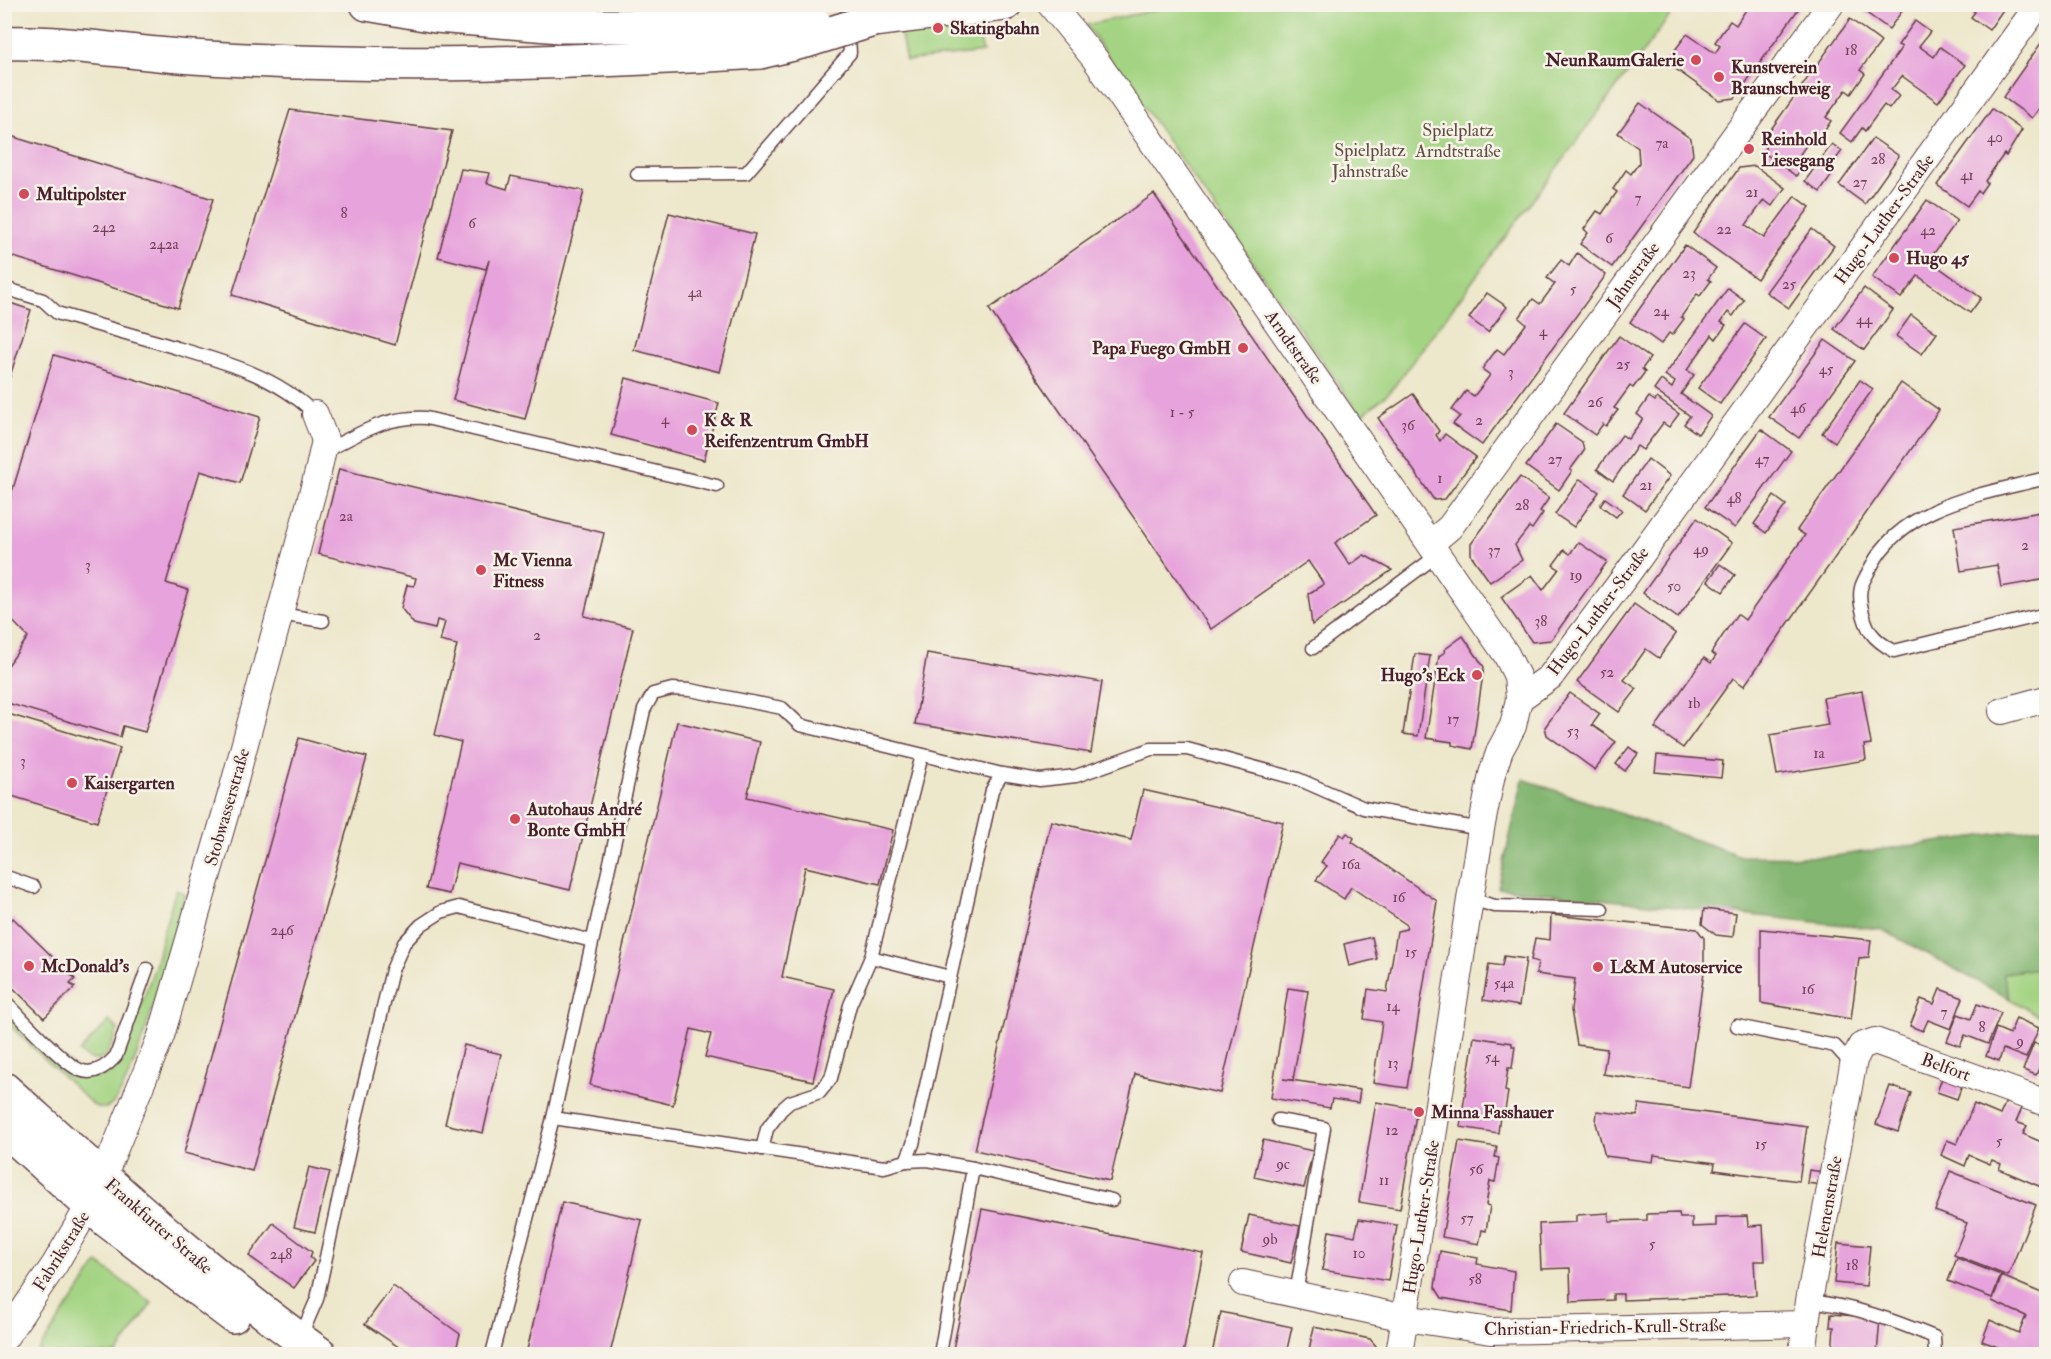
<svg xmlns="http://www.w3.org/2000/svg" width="2051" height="1359" viewBox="0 0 2051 1359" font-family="'IM FELL Double Pica',serif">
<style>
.green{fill:#a4d483;stroke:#777a57;stroke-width:1.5}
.forest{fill:#83b671;stroke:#666a4e;stroke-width:1.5}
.building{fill:#e7a3db}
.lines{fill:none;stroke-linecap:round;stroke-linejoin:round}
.service-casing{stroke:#623d43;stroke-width:15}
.minor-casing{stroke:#623d43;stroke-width:28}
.secondary-casing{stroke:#623d43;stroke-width:36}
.motorway-casing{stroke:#623d43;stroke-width:36}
.service{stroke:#fff;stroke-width:12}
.minor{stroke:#fff;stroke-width:26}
.secondary{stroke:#fff;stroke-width:33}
.motorway{stroke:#fff;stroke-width:33}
.motorway-bridge-casing{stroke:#623d43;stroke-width:36;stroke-linecap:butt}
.motorway-bridge{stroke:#fff;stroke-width:33}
.poi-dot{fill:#d1495b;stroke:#f7f3e8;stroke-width:2}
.labels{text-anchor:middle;stroke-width:5;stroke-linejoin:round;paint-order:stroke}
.number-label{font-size:15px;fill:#714057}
.poi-label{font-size:18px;font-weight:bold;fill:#4a1f2b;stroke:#f7f3e8;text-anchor:start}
.park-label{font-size:18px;fill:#604c41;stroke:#f7f3e8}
.street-label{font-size:18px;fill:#4a1f2b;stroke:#f7f3e8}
</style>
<rect width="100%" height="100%" fill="#f7f3e8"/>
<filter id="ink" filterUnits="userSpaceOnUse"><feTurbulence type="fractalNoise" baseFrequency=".0167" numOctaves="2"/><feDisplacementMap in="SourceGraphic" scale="12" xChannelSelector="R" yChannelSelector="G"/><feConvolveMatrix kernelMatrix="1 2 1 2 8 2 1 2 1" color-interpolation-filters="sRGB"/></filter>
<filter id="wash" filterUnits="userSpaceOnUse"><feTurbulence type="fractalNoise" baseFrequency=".008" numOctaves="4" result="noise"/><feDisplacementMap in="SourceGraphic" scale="24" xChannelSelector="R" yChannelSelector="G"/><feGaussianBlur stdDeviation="1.35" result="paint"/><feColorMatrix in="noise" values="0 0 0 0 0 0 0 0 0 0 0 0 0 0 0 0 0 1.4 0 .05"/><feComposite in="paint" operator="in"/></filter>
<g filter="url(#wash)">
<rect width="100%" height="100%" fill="#ede7cb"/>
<!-- green -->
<g class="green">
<polygon points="1181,4 1678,5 1390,392 1361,416 1086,25"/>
<polygon points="895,5 971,5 983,52 906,61"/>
<path d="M176,890L185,894C176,928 133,1091 110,1106C104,1110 99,1108 93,1105L5,1021L4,1006L84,1076L98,1077L111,1072L122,1058L156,963L163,932Z"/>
<polygon points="2046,967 2046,1020 2010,999 2003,973"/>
<path d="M109,1021L118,1029C111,1049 103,1073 79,1052Z"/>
<polygon points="98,1263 152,1303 117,1354 36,1354"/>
</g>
<!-- forest -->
<polygon class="forest" points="1523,779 1741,856 1826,857 2046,827 2046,967 2003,973 2010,999 1881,929 1498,888"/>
<g id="blocks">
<!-- building -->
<g class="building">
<polygon points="1742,4 1802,4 1735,98 1719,100 1666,62 1687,34 1715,53 1720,46 1715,42 1730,21 1736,25 1746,10 1741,6"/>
<polygon points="1860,4 1907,4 1889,29 1858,7"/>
<polygon points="1964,4 2007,4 1989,30 1971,17 1975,12"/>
<polygon points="1850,19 1881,42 1860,70 1865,74 1851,94 1846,90 1826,117 1831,121 1825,130 1820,138 1814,134 1800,154 1808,160 1796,176 1766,154 1764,139"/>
<polygon points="1915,21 1930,32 1919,46 1934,57 1940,47 1965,65 1938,102 1902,76 1891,90 1899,96 1889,109 1884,105 1865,131 1862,128 1852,142 1840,133 1902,47 1898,45"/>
<polygon points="2046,36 2046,104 2045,106 2043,104 2032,118 2003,97"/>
<polygon points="1640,103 1691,139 1693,155 1612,267 1580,244 1588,233 1584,229 1597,211 1602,214 1617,192 1613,189 1626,170 1631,174 1639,163 1638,148 1618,133"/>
<polygon points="1992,109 2022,130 2006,156 2004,154 1985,181 1987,183 1980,193 1978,191 1967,206 1937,185"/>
<polygon points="290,110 452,131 395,345 232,295"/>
<polygon points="4,134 213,199 178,308 4,254"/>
<polygon points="1873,138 1899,156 1865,204 1839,185"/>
<polygon points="1832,144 1842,151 1830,167 1835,171 1820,192 1805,181"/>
<polygon points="1755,166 1785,188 1772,206 1764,200 1746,225 1764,238 1795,196 1810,207 1757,279 1693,233 1739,168"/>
<polygon points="461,169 490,173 487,183 507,189 511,176 584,191 525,419 453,400 489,260 486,269 438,257"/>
<polygon points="1154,194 1376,515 1335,543 1350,565 1364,555 1392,570 1312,625 1308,594 1324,584 1308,561 1211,629 989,309"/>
<polygon points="1927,200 1957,221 1929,260 1981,298 1970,313 1918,276 1901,298 1872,277"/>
<polygon points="669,213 755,234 720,372 634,350"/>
<polygon points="1812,229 1834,246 1789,308 1766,292"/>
<polygon points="1685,245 1716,268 1708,279 1711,281 1700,296 1697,294 1681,317 1684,319 1672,335 1669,333 1661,344 1630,322"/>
<polygon points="1577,253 1606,275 1482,445 1453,424 1460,416 1452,410 1466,391 1474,396 1482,386 1490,375 1482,369 1497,349 1504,354 1526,324 1519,318 1533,299 1540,304 1555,284 1547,278 1561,260 1569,266"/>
<polygon points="1728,288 1744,300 1733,316 1728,312 1721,322 1726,325 1716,339 1712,335 1687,370 1694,375 1681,394 1711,416 1698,434 1684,424 1690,416 1654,390 1661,380 1672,388 1675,382 1665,375"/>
<polygon points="1864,288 1893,310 1864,350 1834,329"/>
<polygon points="1487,293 1507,307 1488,332 1469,318"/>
<polygon points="4,301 31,310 5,392 4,392"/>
<polygon points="1911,315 1937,333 1922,354 1896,336"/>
<polygon points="1745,324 1766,339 1720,404 1698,388"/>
<polygon points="1619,336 1650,358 1642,369 1645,372 1633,388 1630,386 1614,408 1618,410 1606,426 1603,424 1595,435 1564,413"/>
<polygon points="1825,340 1855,361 1799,438 1769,417"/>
<polygon points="54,355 260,417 240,483 200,471 166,583 188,590 145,732 123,726 120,737 4,702 4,671 28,637 4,612 4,518"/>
<polygon points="626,378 719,403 704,460 611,435"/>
<polygon points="1860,380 1873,389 1835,442 1822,433"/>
<polygon points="1901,383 1939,410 1744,686 1733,678 1683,748 1655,728 1704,658 1711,663 1716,656 1711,653 1737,614 1745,620 1805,535 1797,530"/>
<polygon points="1413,394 1439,431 1436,435 1440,441 1445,434 1476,457 1445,499 1434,500 1378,418"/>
<polygon points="1649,397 1655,401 1657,398 1679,414 1669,427 1663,423 1643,450 1637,446 1613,481 1597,469 1622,435 1628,439 1643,419 1637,414"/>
<polygon points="1556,424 1582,442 1584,451 1570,470 1572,471 1559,490 1526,466"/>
<polygon points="1761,429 1791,451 1735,528 1705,507"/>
<polygon points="1648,459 1670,476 1645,510 1623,494"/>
<polygon points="339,469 604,533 584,616 633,628 570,890 457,863 449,894 426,889 461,742 435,735 457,645 440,641 445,622 437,620 435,629 414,624 401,608 407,585 414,586 416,578 318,554"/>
<polygon points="1520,477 1549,498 1540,511 1543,513 1532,529 1529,527 1515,545 1522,560 1490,582 1471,555 1471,544"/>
<polygon points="1580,479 1599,492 1574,527 1555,514"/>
<polygon points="1774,496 1786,505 1766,533 1754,524"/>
<polygon points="1605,498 1622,510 1616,517 1600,505"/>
<polygon points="2046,511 2046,579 2001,587 1997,565 1961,571 1954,527"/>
<polygon points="1697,518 1732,543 1678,618 1643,593"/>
<polygon points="1578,542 1607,562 1551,640 1532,642 1501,597 1532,575 1543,590 1559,569 1553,565 1564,550 1570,554"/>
<polygon points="1720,564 1735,575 1723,592 1708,581"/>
<polygon points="1634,604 1676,634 1659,658 1646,649 1624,680 1637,689 1619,712 1577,682"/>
<polygon points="1463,636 1484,667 1472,749 1452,745 1452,742 1426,738 1439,656 1445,652 1444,650"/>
<polygon points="927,653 1102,682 1091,753 915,724"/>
<polygon points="1415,654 1430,656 1418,736 1403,734"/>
<polygon points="1862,691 1871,744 1864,745 1866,760 1777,775 1770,735 1828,725 1823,698"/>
<polygon points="1570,693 1600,714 1592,725 1616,742 1595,770 1547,735 1545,727"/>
<polygon points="5,713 120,748 97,822 5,794"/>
<polygon points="677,722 760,742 747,797 893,830 880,884 805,867 782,977 834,989 813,1081 705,1057 711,1034 691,1029 673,1105 590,1085"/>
<polygon points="299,738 367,757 252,1171 184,1153"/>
<polygon points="1629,747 1638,754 1625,771 1616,764"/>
<polygon points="1657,755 1723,761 1721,778 1655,772"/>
<polygon points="1143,790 1283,822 1220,1093 1135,1074 1110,1181 975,1150 1051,821 1131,840"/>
<polygon points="1347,833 1354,838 1352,842 1437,901 1407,1088 1373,1083 1382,1022 1364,1019 1368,989 1387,992 1397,931 1406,929 1407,925 1351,887 1344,899 1316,880 1327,866 1321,862 1340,834 1344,837"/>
<polygon points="1704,909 1736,913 1733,937 1716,935 1702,924"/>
<polygon points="1551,915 1697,929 1704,938 1704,972 1688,1087 1603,1074 1607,1049 1577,1045 1571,1010 1575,979 1536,974 1538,962 1531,960 1535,938 1550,940"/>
<polygon points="13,918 75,979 70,984 75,987 44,1018 7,982 4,984 4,919 9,923"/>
<polygon points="1761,929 1871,940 1869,957 1859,958 1851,1019 1761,1003"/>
<polygon points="1372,937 1377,959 1349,966 1344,944"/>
<polygon points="1504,956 1526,959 1519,1006 1483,1000 1489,964 1502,966"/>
<polygon points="1288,988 1308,991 1293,1080 1283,1079 1360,1090 1358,1103 1332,1099 1330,1108 1271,1098"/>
<polygon points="1940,989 1963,998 1951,1029 1928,1020 1923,1031 1910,1026 1921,999 1934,1004"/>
<polygon points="1977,1004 2001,1013 1988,1044 1965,1035 1960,1046 1947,1041 1958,1014 1971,1019"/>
<polygon points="2016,1018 2039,1028 2026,1058 2003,1049 1999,1061 1986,1056 1996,1028 2010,1034"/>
<polygon points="1474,1037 1512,1043 1512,1046 1515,1046 1512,1068 1508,1068 1505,1091 1508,1092 1504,1116 1500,1116 1498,1133 1460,1127"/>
<polygon points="2034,1043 2046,1048 2046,1066 2041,1064 2036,1075 2023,1070"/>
<polygon points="464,1045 501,1054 483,1133 445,1124"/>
<polygon points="1944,1073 1964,1080 1957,1099 1937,1092"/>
<polygon points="1890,1086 1911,1093 1898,1132 1876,1124"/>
<polygon points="2007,1099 2023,1106 2016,1122 2027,1126 2023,1134 2046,1144 2046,1189 1999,1169 2001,1164 1992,1160 1990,1164 1969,1155 1965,1166 1941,1155 1947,1140 1957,1144 1974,1104 2000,1115"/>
<polygon points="1376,1102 1417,1109 1400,1209 1359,1202"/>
<polygon points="1639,1104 1807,1126 1799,1181 1714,1170 1715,1163 1654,1155 1653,1162 1605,1156 1596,1123 1597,1111 1637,1116"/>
<polygon points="1263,1140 1313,1151 1304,1188 1254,1177"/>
<polygon points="1459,1141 1497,1147 1495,1157 1499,1158 1495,1182 1490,1181 1486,1205 1490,1206 1486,1231 1482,1230 1479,1244 1442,1237"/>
<polygon points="309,1167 330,1172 315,1232 294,1227"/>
<polygon points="1809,1170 1823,1172 1821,1185 1807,1183"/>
<polygon points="1950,1171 2036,1205 2008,1276 1954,1255 1967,1223 1935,1211"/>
<polygon points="562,1202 642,1220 610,1354 526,1354"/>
<polygon points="982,1209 1203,1253 1183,1354 952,1354"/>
<polygon points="1609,1213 1609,1221 1647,1220 1647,1214 1679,1213 1680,1218 1692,1218 1692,1227 1716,1226 1716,1217 1747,1216 1748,1226 1763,1225 1765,1261 1754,1261 1756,1295 1623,1300 1623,1294 1613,1294 1613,1300 1571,1302 1570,1268 1541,1269 1539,1224 1576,1222 1576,1215"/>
<polygon points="1249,1215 1300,1226 1291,1263 1241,1252"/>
<polygon points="1359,1219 1397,1225 1388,1281 1322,1270 1329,1231 1355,1236"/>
<polygon points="273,1223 312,1252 310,1257 314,1261 294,1288 249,1256"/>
<polygon points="1838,1243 1870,1246 1866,1286 1834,1283"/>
<polygon points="1440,1251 1478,1258 1477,1264 1514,1271 1511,1310 1442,1298 1435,1287"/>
<polygon points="1957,1258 2001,1275 1992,1298 1948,1281"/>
<polygon points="2002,1276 2046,1295 2046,1331 2036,1354 2016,1354 1982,1341 1990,1320 2019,1333 2026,1316 1992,1301"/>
<polygon points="393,1286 460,1334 455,1354 409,1354 365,1324"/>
<polygon points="1221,1312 1292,1327 1286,1354 1212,1354"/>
<polygon points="1831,1314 1880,1318 1877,1354 1832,1354 1834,1327 1830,1327"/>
<polygon points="1314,1327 1370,1339 1376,1346 1375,1354 1308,1354"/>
</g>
</g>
</g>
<g filter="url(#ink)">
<use href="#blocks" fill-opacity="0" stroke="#623d43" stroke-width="1.5"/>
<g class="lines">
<!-- service casing -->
<g class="service-casing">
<g id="service">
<polyline points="637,174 746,173 850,53 847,4"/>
<path d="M4,288L43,300L57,313C93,324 130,334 167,345C221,361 274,374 315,414"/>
<path d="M323,452C360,434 383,416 426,418L717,486"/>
<path d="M2046,478C1985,494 1903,504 1871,567C1863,583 1858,586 1861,605C1866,630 1872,639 1894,651L2046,614"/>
<polyline points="280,614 323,621"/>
<polyline points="1313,648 1439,554"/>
<polyline points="922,755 871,957 950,977"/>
<polyline points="4,876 34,887"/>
<polyline points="1470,899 1495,906 1602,909"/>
<path d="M4,1000C19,1015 63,1064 80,1070C94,1076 107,1066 116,1056L147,969"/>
<polyline points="1737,1026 1835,1046 1845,1057 1854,1060"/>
<polyline points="553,1118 884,1167 906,1161 913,1144 992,790 1002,774"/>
<polyline points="1278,1120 1324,1128 1296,1294"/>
<polyline points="762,1149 767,1129 781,1110 790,1102 820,1092 831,1078 850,1005 871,957"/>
<polyline points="906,1161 928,1160 973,1168 1112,1200"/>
<path d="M1809,1301C1854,1306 1893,1320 1934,1337L1935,1354"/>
<polyline points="300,1338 317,1299 356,1118 392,970 404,943 421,925 441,912 459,907 592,941"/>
<polyline points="492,1354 553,1118 644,710 653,694 672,689 690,690 782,708 800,725 1002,774 1040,780 1076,776 1151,749 1187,749 1298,779 1364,808 1481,829"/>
<polyline points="940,1354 973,1168"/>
</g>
</g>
<!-- minor casing -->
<g class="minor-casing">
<g id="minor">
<polyline points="1050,4 1095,59 1506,654 1517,676 1519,699 1513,726 1500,750 1492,774 1481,829 1399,1354"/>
<polyline points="1431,543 1450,527 1831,4"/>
<polyline points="1519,699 1550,677 1630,570 2039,4"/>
<polyline points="2002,711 2046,699"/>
<polyline points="1243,1283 1405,1318 1491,1331 1806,1324"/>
<polyline points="4,1339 55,1264 97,1192 161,1036 234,784 318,472 325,440 315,414"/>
<polyline points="1802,1354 1809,1301 1854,1060 1861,1046 1875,1041 2046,1103"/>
</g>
</g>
<!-- secondary casing -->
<g class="secondary-casing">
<g id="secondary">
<path d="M4,1089C107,1181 208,1274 320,1354"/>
<polyline points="4,1128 106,1220 233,1316"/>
</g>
</g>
<!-- motorway casing -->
<g class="motorway-casing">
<g id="motorway">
<polyline points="367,4 436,16 560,26 763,26"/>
<polyline points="873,20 1005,4"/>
<path d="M4,43C73,41 140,55 208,58C392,69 576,63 760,52"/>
</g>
</g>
<!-- service -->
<use href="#service" class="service"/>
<!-- minor -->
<use href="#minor" class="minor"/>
<!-- secondary -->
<use href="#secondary" class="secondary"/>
<!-- motorway -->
<use href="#motorway" class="motorway"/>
<!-- motorway-bridge casing -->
<g class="motorway-bridge-casing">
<g id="motorway-bridge">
<polyline points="763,26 815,24"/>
<polyline points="760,52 806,41 873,20"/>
</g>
</g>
<!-- motorway-bridge -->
<use href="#motorway-bridge" class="motorway-bridge"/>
</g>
</g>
<!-- markers -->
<g class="poi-dot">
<circle cx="938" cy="28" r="6"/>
<circle cx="1696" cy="60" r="6"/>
<circle cx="1719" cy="77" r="6"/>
<circle cx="1749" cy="149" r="6"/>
<circle cx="24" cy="194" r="6"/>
<circle cx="1894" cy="258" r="6"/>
<circle cx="1243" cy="348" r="6"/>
<circle cx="692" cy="430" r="6"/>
<circle cx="481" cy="570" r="6"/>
<circle cx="1477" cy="675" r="6"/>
<circle cx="72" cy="783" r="6"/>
<circle cx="515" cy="819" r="6"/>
<circle cx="29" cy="966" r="6"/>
<circle cx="1598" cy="967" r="6"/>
<circle cx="1419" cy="1112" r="6"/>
</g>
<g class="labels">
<!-- number labels -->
<g class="number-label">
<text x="1851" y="55">18</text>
<text x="1995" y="142">40</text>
<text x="1662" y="148">7a</text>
<text x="1878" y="164">28</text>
<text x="1967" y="180">41</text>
<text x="1860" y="187">27</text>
<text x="1752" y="197">21</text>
<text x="1638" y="203">7</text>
<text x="344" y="218">8</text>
<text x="472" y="228">6</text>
<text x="104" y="232">242</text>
<text x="1724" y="234">22</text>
<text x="1928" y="235">42</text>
<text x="1609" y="243">6</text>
<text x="164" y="249">242a</text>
<text x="1689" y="278">23</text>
<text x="1789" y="289">25</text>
<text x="1573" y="294">5</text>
<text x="695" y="297">4a</text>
<text x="1661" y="316">24</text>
<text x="1864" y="324">44</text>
<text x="1543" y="336">4</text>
<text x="1623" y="369">25</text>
<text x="1826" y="374">45</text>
<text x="1511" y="377">3</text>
<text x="1595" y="407">26</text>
<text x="1798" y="413">46</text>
<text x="1182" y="417">1 - 5</text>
<text x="665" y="424">4</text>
<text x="1479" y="425">2</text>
<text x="1408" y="430">36</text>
<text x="1555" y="464">27</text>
<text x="1762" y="464">47</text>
<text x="1440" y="483">1</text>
<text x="1646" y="490">21</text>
<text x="1734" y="503">48</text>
<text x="1522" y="510">28</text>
<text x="346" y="521">2a</text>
<text x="2025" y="550">2</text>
<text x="1701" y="554">49</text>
<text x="1494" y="555">37</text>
<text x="88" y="570">3</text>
<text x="1576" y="580">19</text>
<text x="1674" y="591">50</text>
<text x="1541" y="626">38</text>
<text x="537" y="640">2</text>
<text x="1607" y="677">52</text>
<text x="1694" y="708">1b</text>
<text x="1453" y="724">17</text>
<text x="1573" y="736">53</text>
<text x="1819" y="758">1a</text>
<text x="23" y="766">3</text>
<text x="1351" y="869">16a</text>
<text x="1399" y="902">16</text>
<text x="282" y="935">246</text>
<text x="1411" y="957">15</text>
<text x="1504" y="988">54a</text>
<text x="1808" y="994">16</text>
<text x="1393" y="1011">14</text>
<text x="1944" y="1017">7</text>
<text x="1982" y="1032">8</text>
<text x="2020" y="1046">9</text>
<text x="1492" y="1062">54</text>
<text x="1393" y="1068">13</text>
<text x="1392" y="1135">12</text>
<text x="1999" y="1146">5</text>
<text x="1761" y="1149">15</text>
<text x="1283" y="1169">9c</text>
<text x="1476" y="1174">56</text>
<text x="1384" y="1185">11</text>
<text x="1467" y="1223">57</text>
<text x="1270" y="1244">9b</text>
<text x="1652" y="1249">5</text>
<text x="1359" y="1258">10</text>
<text x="281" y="1259">248</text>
<text x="1852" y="1270">18</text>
<text x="1475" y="1284">58</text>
</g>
<!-- poi labels -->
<g class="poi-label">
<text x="950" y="34">Skatingbahn</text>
<text x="1684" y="66" text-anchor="end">NeunRaumGalerie</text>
<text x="1731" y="73">Kunstverein<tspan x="1731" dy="21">Braunschweig</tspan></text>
<text x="1761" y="145">Reinhold<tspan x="1761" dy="21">Liesegang</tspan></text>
<text x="36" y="200">Multipolster</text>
<text x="1906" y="264">Hugo 45</text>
<text x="1231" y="354" text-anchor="end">Papa Fuego GmbH</text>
<text x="704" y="426">K &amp; R<tspan x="704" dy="21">Reifenzentrum GmbH</tspan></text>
<text x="493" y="566">Mc Vienna<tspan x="493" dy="21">Fitness</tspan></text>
<text x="1465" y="681" text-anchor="end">Hugo's Eck</text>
<text x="84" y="789">Kaisergarten</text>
<text x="527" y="815">Autohaus André<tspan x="527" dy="21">Bonte GmbH</tspan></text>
<text x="41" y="972">McDonald's</text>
<text x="1610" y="973">L&amp;M Autoservice</text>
<text x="1431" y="1118">Minna Fasshauer</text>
</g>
<!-- park labels -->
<g class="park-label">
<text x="1458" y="136">Spielplatz<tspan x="1458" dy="21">Arndtstraße</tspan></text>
<text x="1370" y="156">Spielplatz<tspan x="1370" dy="21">Jahnstraße</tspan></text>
</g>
<!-- street labels -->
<g class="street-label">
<text transform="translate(1884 219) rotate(-54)" y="6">Hugo-Luther-Straße</text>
<text transform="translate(1633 275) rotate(-54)" y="6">Jahnstraße</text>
<text transform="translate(1294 347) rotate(55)" y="6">Arndtstraße</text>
<text transform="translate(1598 611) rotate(-53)" y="6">Hugo-Luther-Straße</text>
<text transform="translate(227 807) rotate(-74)" y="6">Stobwasserstraße</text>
<text transform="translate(1946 1067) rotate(20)" y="6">Belfort</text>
<text transform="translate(1827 1207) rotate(-80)" y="6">Helenenstraße</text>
<text transform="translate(1421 1217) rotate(-81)" y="6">Hugo-Luther-Straße</text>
<text transform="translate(159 1226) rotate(41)" y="6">Frankfurter Straße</text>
<text transform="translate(61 1251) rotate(-58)" y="6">Fabrikstraße</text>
<text transform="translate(1605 1327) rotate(-1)" y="6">Christian-Friedrich-Krull-Straße</text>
</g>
</g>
<!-- margin -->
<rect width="2051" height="1359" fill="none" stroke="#f7f3e8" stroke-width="24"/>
</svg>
